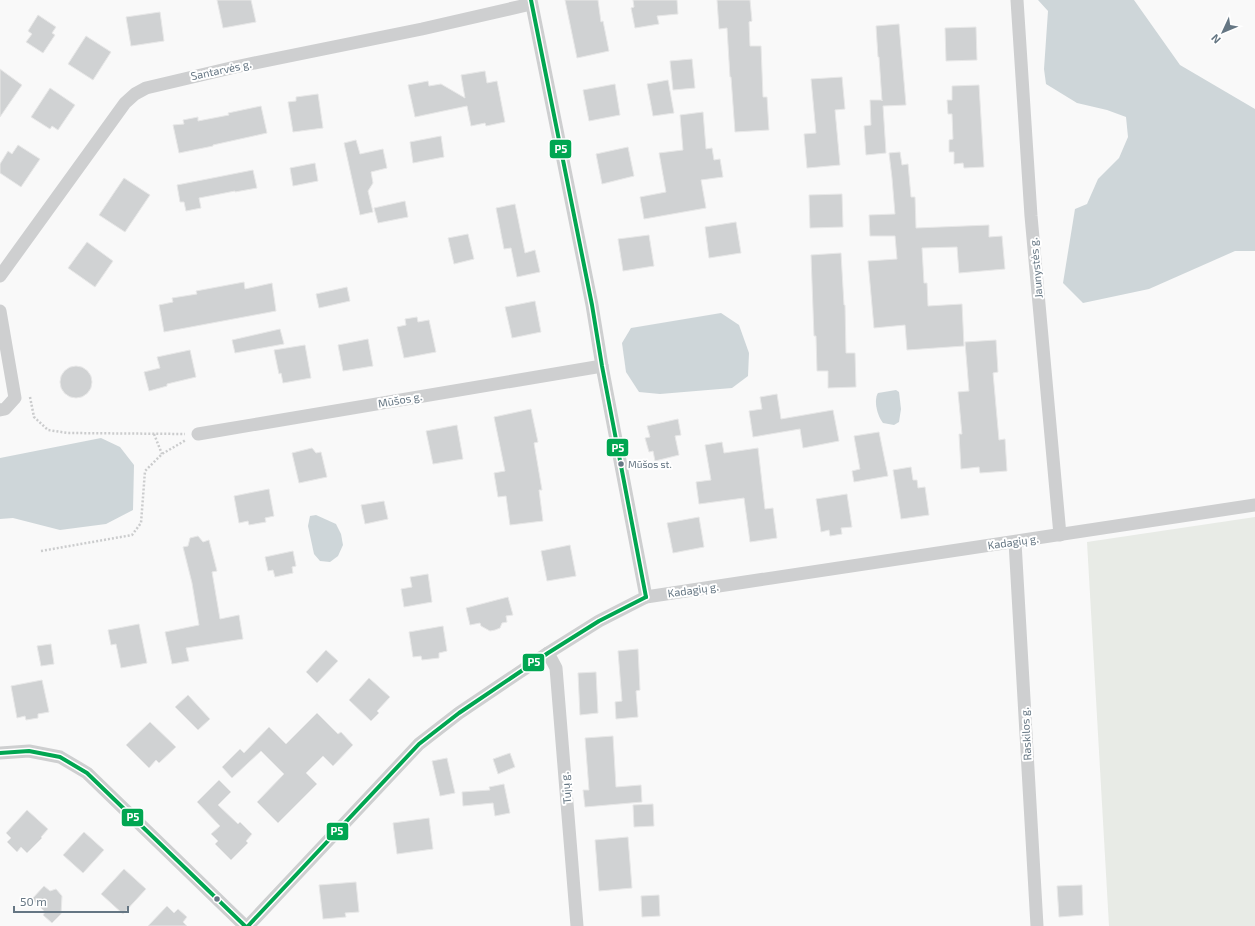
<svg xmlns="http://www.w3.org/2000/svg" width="1255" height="926" viewBox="0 0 1255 926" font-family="'Exo 2',sans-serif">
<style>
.green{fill:#e8ebe6}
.water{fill:#ced6d9}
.building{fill:#d0d2d3;stroke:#e8e8e8}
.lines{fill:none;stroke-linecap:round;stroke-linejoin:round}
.path{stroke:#cbcccd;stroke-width:2.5;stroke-dasharray:2 2;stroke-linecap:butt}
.street{stroke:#cecfd0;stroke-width:13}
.bus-1-casing{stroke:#fff;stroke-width:7}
.bus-1{stroke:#00a651;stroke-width:4}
.bus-dot{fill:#657683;stroke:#fff;stroke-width:1.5}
.labels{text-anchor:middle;stroke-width:4;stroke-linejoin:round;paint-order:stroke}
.bus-label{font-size:10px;fill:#657683;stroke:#fff;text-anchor:start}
.street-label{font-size:11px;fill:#657683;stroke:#fff}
.line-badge{stroke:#fff;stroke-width:1.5}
.badge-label{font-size:11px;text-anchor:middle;font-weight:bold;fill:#fff}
</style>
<rect width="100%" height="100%" fill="#f9f9f9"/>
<!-- green -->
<polygon class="green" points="1255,517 1255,926 1109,926 1087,542"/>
<!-- water -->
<g class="water">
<polygon points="1038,0 1134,0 1180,65 1255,109 1255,251 1235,251 1149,289 1083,303 1063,283 1075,209 1087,204 1098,179 1119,158 1128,137 1126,117 1107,110 1077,103 1046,84 1044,69 1048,11"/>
<polygon points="721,313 739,325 749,353 748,376 732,388 660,394 639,392 626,372 622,343 631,328"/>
<path d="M896,390L899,392L901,409L899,422L894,425L883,423C878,417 873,401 878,393Z"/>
<polygon points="101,438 120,447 134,465 133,510 106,524 60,530 13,518 0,519 0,458"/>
<polygon points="316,515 336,524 341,534 343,545 338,556 330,562 320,561 314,554 308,526 310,516"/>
</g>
<!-- building -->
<g class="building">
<polygon points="217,0 251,0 256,22 223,28"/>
<polygon points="565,0 598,0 601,22 603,21 609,51 577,58"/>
<polygon points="633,0 677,0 678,14 657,16 659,24 635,28 631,8 634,7"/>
<polygon points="717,0 750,0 752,21 749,22 750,46 761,46 763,97 767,97 769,130 735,132 731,77 730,77 727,28 719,29"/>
<polygon points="160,12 164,41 131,46 126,17"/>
<polygon points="38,15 56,27 52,33 55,35 43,53 26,42 32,34 28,31"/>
<polygon points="899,24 906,105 883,106 886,153 866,155 864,126 871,125 870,100 882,100 882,101 879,57 878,57 876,26"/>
<polygon points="976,27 977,60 946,61 945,28"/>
<polygon points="86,36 111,52 93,80 68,64"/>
<polygon points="692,59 695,88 673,90 670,61"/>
<polygon points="0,69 22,85 0,117"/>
<polygon points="485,71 487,83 497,81 505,122 486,126 485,123 471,126 467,106 415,117 408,85 428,81 429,86 441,84 465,98 461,75"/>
<polygon points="842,77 845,109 835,110 840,165 807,168 804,134 816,133 811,79"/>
<polygon points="668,80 674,113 653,116 647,84"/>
<polygon points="615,84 620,115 589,121 583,90"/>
<polygon points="979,85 984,167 964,168 963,163 954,164 954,152 949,152 949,140 953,139 952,114 948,114 947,100 952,100 952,86"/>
<polygon points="50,88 75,105 58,130 52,126 50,129 31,117"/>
<polygon points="318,94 323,128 293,132 288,102 296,101 296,97"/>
<polygon points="261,106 267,133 213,145 213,146 179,153 173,125 184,124 183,120 198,117 198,121 229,115 228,113"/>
<polygon points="703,112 706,149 712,148 714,160 720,159 723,177 701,180 706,208 644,219 640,197 666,192 659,153 683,150 680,115"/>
<polygon points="441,136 444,157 413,163 410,142"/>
<polygon points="356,140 360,154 383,149 387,168 371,172 373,183 368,191 373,212 360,215 344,143"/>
<polygon points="18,145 40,159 21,187 0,173 0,164 8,151 12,154"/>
<polygon points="628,147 634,176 602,184 596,154"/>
<polygon points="900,152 902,165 908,164 911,197 915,197 916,228 989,225 989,237 1002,236 1005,269 959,273 957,247 922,248 924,283 927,283 928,306 962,304 964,346 907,350 905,325 874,328 868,261 897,259 895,236 870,236 869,215 895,214 892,178 889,153"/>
<polygon points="315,163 318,181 293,186 290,168"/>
<polygon points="253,170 257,188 235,192 235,191 199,198 201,208 186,211 184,202 180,202 177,185"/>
<polygon points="124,178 150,195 125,232 99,215"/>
<polygon points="842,194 843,227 810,228 809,195"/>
<polygon points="405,201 408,217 378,223 374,208"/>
<polygon points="515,204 525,253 535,250 540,272 517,277 511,248 504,249 496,208"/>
<polygon points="736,222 741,253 709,258 705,227"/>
<polygon points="468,234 474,259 454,264 448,238"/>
<polygon points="649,235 654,266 623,271 618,239"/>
<polygon points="87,242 113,261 95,287 68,268"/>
<polygon points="841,253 844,305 845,305 846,353 855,353 856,387 828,388 828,371 817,371 816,336 814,336 811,255"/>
<polygon points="244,282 245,289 272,283 276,311 164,332 159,305 173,302 172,298 197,294 196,291"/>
<polygon points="347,287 350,301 319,308 316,294"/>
<polygon points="535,301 541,332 512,338 505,307"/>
<polygon points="417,317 418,322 429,320 436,352 404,358 397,327 406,325 405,319"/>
<polygon points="280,329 284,344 235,353 232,340"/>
<polygon points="368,339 373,366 343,371 338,345"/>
<polygon points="996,340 998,372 993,373 999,440 1005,439 1007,471 980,473 979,467 961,469 959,434 962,434 958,392 969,391 965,342"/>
<polygon points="305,345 311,378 283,383 281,373 279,374 274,350"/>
<polygon points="190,350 196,377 167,384 167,386 149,391 144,372 160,368 157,357"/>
<circle cx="76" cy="382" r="16"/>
<polygon points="777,394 781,419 833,410 839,441 803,448 800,429 753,437 749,411 762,409 760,397"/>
<polygon points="531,409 538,442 534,443 542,490 539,490 543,521 510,525 506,496 498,497 494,473 505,471 494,417"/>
<polygon points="678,419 681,435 675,436 679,455 655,461 653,451 649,452 645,438 650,437 647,426"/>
<polygon points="457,425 463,459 433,464 426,431"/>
<polygon points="879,432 888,476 854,482 852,471 860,469 854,436"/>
<polygon points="722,442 724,453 758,448 765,509 773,508 777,538 750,542 744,498 699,504 696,482 711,480 705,445"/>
<polygon points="312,448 316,453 321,452 327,477 299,483 292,453"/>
<polygon points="911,467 913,480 917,480 918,488 925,487 929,515 901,519 893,470"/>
<polygon points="269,489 274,516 265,518 266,522 249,525 248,521 239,523 234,496"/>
<polygon points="847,494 852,527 841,528 842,534 830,536 829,530 821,532 816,499"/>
<polygon points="384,501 388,519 365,524 361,505"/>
<polygon points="699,517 704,547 673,553 667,523"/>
<polygon points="198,536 203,542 209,540 217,571 212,572 220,619 239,615 243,639 186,648 189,661 172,664 165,632 199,625 192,583 183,547 188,546 190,538"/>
<polygon points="570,545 576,576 547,581 541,551"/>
<polygon points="293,551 296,566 292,567 293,573 275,577 273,570 268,571 265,557"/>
<polygon points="428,574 432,602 404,607 401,589 412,587 410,577"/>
<polygon points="508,597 513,615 506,616 507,622 502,623 500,628 495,630 490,631 481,626 480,623 470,625 466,608"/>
<polygon points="139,624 147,663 121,668 116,644 111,645 108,630"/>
<polygon points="443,626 447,651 439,653 439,658 422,660 421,656 413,657 409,632"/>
<polygon points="51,644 54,664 41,666 37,646"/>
<polygon points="638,649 640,690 636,691 638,717 616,719 615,702 622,701 618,651"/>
<polygon points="326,650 338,661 317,683 306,672"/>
<polygon points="596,672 598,713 580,715 578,673"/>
<polygon points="369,678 390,697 377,711 379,713 371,721 349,700"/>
<polygon points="42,680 49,712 38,714 38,718 26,720 25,716 17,718 11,686"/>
<polygon points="188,695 210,719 198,730 175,707"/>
<polygon points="317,713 338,734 341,732 353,745 333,766 323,756 306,773 317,784 278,823 257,802 284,774 261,751 232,778 222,767 240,749 244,753 269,727 286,744"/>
<polygon points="150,722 176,747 159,763 156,760 149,768 126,745"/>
<polygon points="613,736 616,787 641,785 642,802 585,807 583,790 589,790 585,738"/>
<polygon points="510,753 515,767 498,774 493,759"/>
<polygon points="447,758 455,793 440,796 432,761"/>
<polygon points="219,780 231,792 218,805 238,824 240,822 252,834 246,841 248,843 231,860 215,844 218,841 211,834 220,826 197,802"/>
<polygon points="504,784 510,813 495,816 493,803 463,806 462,792 490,790 489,787"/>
<polygon points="653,804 654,826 634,827 633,805"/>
<polygon points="27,810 48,829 41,837 42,838 27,853 21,847 17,852 7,842 11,838 6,833"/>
<polygon points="429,818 433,849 397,854 393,823"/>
<polygon points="84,832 104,850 83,873 63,855"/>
<polygon points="628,837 632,888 599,891 595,840"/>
<polygon points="124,869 146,889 123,914 101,894"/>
<polygon points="356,882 359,912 345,913 346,917 323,919 319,885"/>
<polygon points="1082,885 1083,915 1059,917 1057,886"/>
<polygon points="44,886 50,891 56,889 62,896 61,914 52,923 43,915 45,912 32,899"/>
<polygon points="659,895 660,916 642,917 641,896"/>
<polygon points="167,906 174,913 178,909 187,917 183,922 187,926 148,926"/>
</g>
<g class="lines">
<!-- path -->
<g class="path">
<polyline points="30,397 34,417 48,430 68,433 185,434"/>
<polyline points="154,434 162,454"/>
<polyline points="41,551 132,535 141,523 145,471 162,454 186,440"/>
</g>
<!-- street -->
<g class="street">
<polyline points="531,0 592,305 602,366 646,597"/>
<polyline points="1017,0 1031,216 1060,535"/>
<polyline points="0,276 125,103 135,94 146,88 235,67 422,29 531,4"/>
<polyline points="0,311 15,398 5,409 0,410"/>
<polyline points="198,434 602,366"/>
<polyline points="1015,542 1037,926"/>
<polyline points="548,653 556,668 577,926"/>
<polyline points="0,753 29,751 60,757 87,773 245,926"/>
<polyline points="248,926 419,744 459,713 548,653 599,621 646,597 1255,505"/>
</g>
<!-- bus-1 casing -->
<g class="bus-1-casing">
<g id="bus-1">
<polyline points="531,0 592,305 602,366 646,597"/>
<polyline points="0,753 29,751 60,757 87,773 245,926"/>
<polyline points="248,926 419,744 459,713 548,653 599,621 646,597"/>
</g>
</g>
<!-- bus-1 -->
<use href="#bus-1" class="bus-1"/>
</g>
<!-- markers -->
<g class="bus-dot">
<circle cx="621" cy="464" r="3.5"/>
<circle cx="217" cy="899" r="3.5"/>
</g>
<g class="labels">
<!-- bus labels -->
<g class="bus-label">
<text x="628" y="468">Mūšos st.</text>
</g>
<!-- street labels -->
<g class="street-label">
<text transform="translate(221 70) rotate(-12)" y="4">Santarvės g.</text>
<text transform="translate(1036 268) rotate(-95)" y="4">Jaunystės g.</text>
<text transform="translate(400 400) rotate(-10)" y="4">Mūšos g.</text>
<text transform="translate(1013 542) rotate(-8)" y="4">Kadagių g.</text>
<text transform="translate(693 590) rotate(-8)" y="4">Kadagių g.</text>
<text transform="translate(1026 734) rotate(-93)" y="4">Raskilos g.</text>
<text transform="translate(566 788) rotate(-95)" y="4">Tujų g.</text>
</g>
</g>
<g class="line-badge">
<rect x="549" y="139" width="23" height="20" rx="4" fill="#00a651"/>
<rect x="606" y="438" width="23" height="19" rx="4" fill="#00a651"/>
<rect x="522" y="653" width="23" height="19" rx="4" fill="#00a651"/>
<rect x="121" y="808" width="23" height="19" rx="4" fill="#00a651"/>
<rect x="326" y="822" width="23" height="19" rx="4" fill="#00a651"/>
</g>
<g class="badge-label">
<text x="561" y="153">P5</text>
<text x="618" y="452">P5</text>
<text x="534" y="666">P5</text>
<text x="133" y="821">P5</text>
<text x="337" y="835">P5</text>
</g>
<!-- north arrow -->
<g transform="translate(1223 32) rotate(226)" stroke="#ffffff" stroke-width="3" paint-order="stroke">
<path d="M0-3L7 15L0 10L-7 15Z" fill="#657683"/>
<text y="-6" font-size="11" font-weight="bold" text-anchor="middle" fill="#657683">N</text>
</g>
<!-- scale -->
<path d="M14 906v6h114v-6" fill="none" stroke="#657683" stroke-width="2"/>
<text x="20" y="906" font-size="12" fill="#657683" stroke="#ffffff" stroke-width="3" paint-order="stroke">50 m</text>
</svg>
